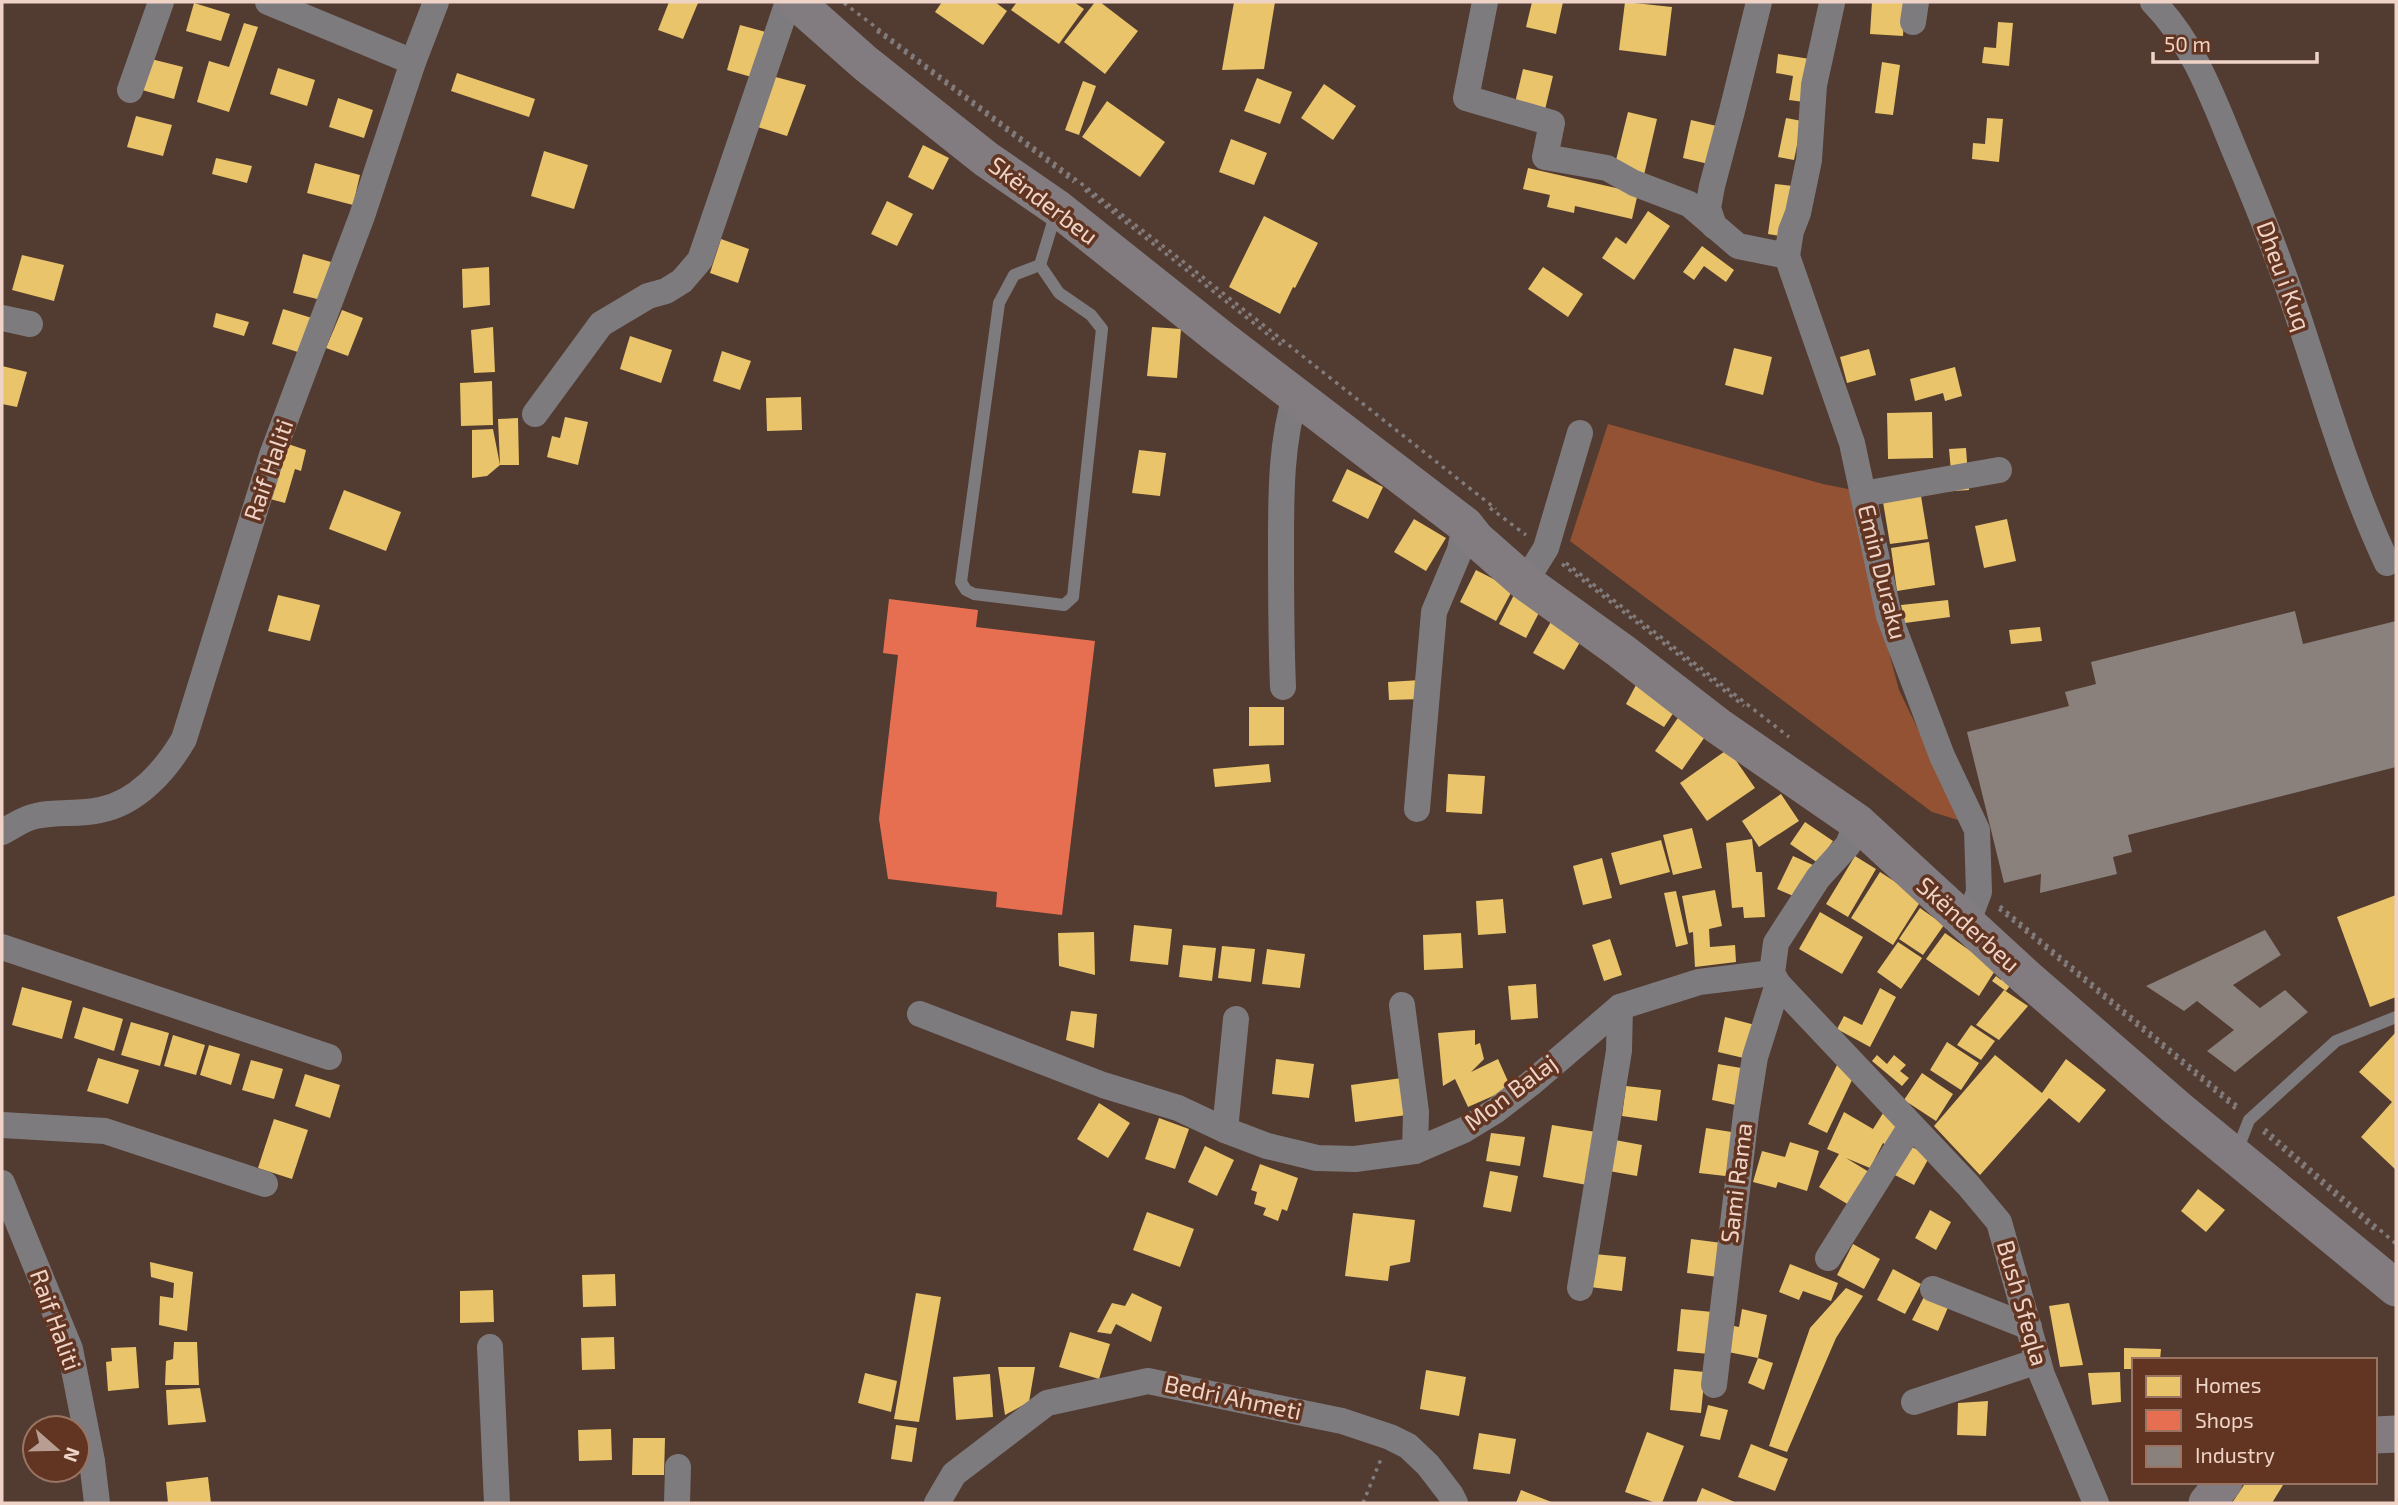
<svg xmlns="http://www.w3.org/2000/svg" width="2398" height="1505" viewBox="0 0 2398 1505" font-family="'Exo 2',sans-serif">
<style>
.green{fill:#935233}
.homes{fill:#e9c46a}
.shops{fill:#e76f51}
.industry{fill:#8a817c}
.lines{fill:none;stroke-linecap:round;stroke-linejoin:round}
.path{stroke:#827b7b;stroke-width:3.5;stroke-dasharray:3.5 5;stroke-linecap:butt}
.lane{stroke:#7e7b7f;stroke-width:12}
.street{stroke:#7e7b7f;stroke-width:26}
.secondary{stroke:#827c80;stroke-width:37}
.labels{text-anchor:middle;stroke-width:7;stroke-linejoin:round;paint-order:stroke}
.street-label{font-size:24px;fill:#efd3c7;stroke:#613521}
</style>
<rect width="100%" height="100%" fill="#523b30"/>
<!-- green -->
<polygon class="green" points="1608,424 1823,484 1853,490 1865,562 1899,690 1933,760 1958,820 1932,812 1570,541"/>
<!-- homes -->
<g class="homes">
<polygon points="669,2 698,3 683,39 658,30"/>
<polygon points="942,2 995,2 1007,11 983,45 935,12"/>
<polygon points="1017,2 1074,2 1084,9 1059,44 1011,10"/>
<polygon points="1095,2 1100,2 1138,31 1105,74 1064,42"/>
<polygon points="1234,2 1275,2 1264,69 1222,70"/>
<polygon points="1532,2 1563,2 1556,34 1526,27"/>
<polygon points="1625,2 1672,7 1666,56 1619,50"/>
<polygon points="1872,2 1905,2 1903,36 1870,34"/>
<polygon points="194,3 230,14 221,41 186,31"/>
<polygon points="1998,22 2013,23 2009,66 1982,63 1984,47 1996,48"/>
<polygon points="244,23 258,27 229,112 197,102 209,61 229,67"/>
<polygon points="740,25 769,33 755,78 727,70"/>
<polygon points="1778,54 1810,59 1804,102 1789,100 1793,76 1776,73"/>
<polygon points="151,59 183,67 174,99 142,90"/>
<polygon points="1882,62 1900,65 1893,115 1875,113"/>
<polygon points="278,68 315,80 307,106 270,94"/>
<polygon points="1523,69 1553,76 1544,114 1514,107"/>
<polygon points="457,73 535,99 529,117 451,91"/>
<polygon points="768,75 806,85 787,136 751,125"/>
<polygon points="1257,78 1292,92 1280,124 1244,111"/>
<polygon points="1083,81 1096,86 1079,135 1065,130"/>
<polygon points="1324,84 1356,106 1333,140 1301,118"/>
<polygon points="338,98 373,110 364,138 329,127"/>
<polygon points="1107,101 1165,142 1140,177 1082,137"/>
<polygon points="1628,112 1657,119 1644,175 1614,168"/>
<polygon points="136,116 172,125 163,156 127,147"/>
<polygon points="1786,118 1802,121 1794,160 1778,157"/>
<polygon points="1987,118 2003,119 1999,162 1972,159 1973,143 1985,144"/>
<polygon points="1691,120 1721,127 1713,165 1683,158"/>
<polygon points="1231,139 1267,153 1254,185 1219,172"/>
<polygon points="923,145 949,158 933,190 908,177"/>
<polygon points="544,151 588,165 574,209 531,196"/>
<polygon points="216,158 252,166 247,183 212,174"/>
<polygon points="315,163 360,175 353,205 307,193"/>
<polygon points="1528,168 1638,193 1632,219 1575,206 1574,213 1547,207 1550,195 1523,189"/>
<polygon points="1775,184 1793,186 1785,237 1768,234"/>
<polygon points="887,201 913,214 897,246 871,234"/>
<polygon points="1648,211 1670,226 1634,280 1602,258 1616,237 1626,244"/>
<polygon points="1264,216 1318,243 1295,288 1293,287 1280,314 1229,287"/>
<polygon points="721,239 749,249 738,283 710,273"/>
<polygon points="1702,246 1734,270 1726,282 1704,266 1694,280 1683,272"/>
<polygon points="303,254 331,262 321,300 293,293"/>
<polygon points="22,255 64,265 54,301 12,290"/>
<polygon points="489,267 490,305 463,308 462,269"/>
<polygon points="1543,267 1583,294 1568,317 1528,289"/>
<polygon points="283,309 312,318 301,353 272,344"/>
<polygon points="342,310 363,318 348,356 326,348"/>
<polygon points="216,313 249,322 244,336 213,327"/>
<polygon points="493,327 495,372 474,373 471,330"/>
<polygon points="1152,327 1181,329 1177,378 1147,376"/>
<polygon points="630,336 672,350 661,383 620,369"/>
<polygon points="1734,348 1772,357 1763,395 1725,385"/>
<polygon points="1869,349 1876,375 1847,383 1840,357"/>
<polygon points="722,351 751,361 740,390 713,381"/>
<polygon points="2,366 27,372 17,407 2,404"/>
<polygon points="1955,367 1962,396 1945,401 1943,393 1915,401 1910,379"/>
<polygon points="492,381 493,425 461,426 460,383"/>
<polygon points="801,397 802,430 767,431 766,398"/>
<polygon points="1932,412 1933,458 1888,459 1887,413"/>
<polygon points="565,417 588,422 578,465 547,457 552,436 560,438"/>
<polygon points="518,418 519,465 500,465 487,476 472,478 472,430 493,429 500,465 498,419"/>
<polygon points="288,444 306,450 301,471 295,469 285,503 270,499"/>
<polygon points="1966,448 1969,490 1939,492 1951,471 1949,449"/>
<polygon points="1139,450 1166,453 1160,496 1132,493"/>
<polygon points="1347,469 1383,487 1368,519 1332,501"/>
<polygon points="344,490 401,512 386,551 329,529"/>
<polygon points="1921,496 1928,539 1890,544 1883,502"/>
<polygon points="1414,519 1446,538 1426,571 1394,552"/>
<polygon points="2007,519 2016,561 1984,568 1975,526"/>
<polygon points="1929,542 1935,585 1897,591 1891,548"/>
<polygon points="1476,570 1513,589 1496,621 1460,602"/>
<polygon points="1516,591 1543,605 1526,638 1499,624"/>
<polygon points="278,595 320,605 310,641 268,631"/>
<polygon points="1948,600 1950,617 1905,623 1901,605"/>
<polygon points="1552,620 1583,637 1564,670 1533,653"/>
<polygon points="2040,627 2042,641 2011,644 2009,630"/>
<polygon points="1421,680 1422,699 1389,700 1388,682"/>
<polygon points="1636,685 1676,709 1664,727 1626,704"/>
<polygon points="1249,707 1284,707 1284,745 1249,746"/>
<polygon points="1682,712 1709,731 1682,770 1655,751"/>
<polygon points="1728,749 1755,788 1707,821 1680,783"/>
<polygon points="1269,764 1271,782 1215,787 1213,769"/>
<polygon points="1448,774 1485,776 1482,814 1446,812"/>
<polygon points="1781,794 1799,821 1759,847 1742,821"/>
<polygon points="1805,822 1833,841 1818,863 1790,844"/>
<polygon points="1692,828 1702,868 1673,875 1663,835"/>
<polygon points="1752,839 1756,872 1762,872 1765,917 1744,918 1743,907 1732,908 1726,843"/>
<polygon points="1661,840 1670,872 1620,885 1611,853"/>
<polygon points="1793,856 1813,865 1798,898 1777,889"/>
<polygon points="1855,856 1876,869 1848,917 1826,904"/>
<polygon points="1602,858 1612,898 1583,905 1573,866"/>
<polygon points="1880,872 1922,899 1893,945 1851,918"/>
<polygon points="1715,890 1722,926 1709,929 1710,947 1735,945 1736,962 1695,967 1693,932 1689,933 1682,896"/>
<polygon points="1676,891 1688,944 1676,947 1664,893"/>
<polygon points="2396,895 2396,997 2370,1007 2337,917"/>
<polygon points="1503,899 1506,933 1478,935 1476,901"/>
<polygon points="1920,908 1944,925 1923,955 1899,939"/>
<polygon points="1820,912 1863,937 1842,974 1799,949"/>
<polygon points="1134,925 1172,929 1168,965 1130,961"/>
<polygon points="1094,932 1095,975 1059,966 1058,933"/>
<polygon points="1461,933 1463,968 1424,970 1423,935"/>
<polygon points="1945,933 1996,969 1979,996 1926,959"/>
<polygon points="1610,939 1622,975 1604,981 1592,945"/>
<polygon points="1898,942 1922,958 1901,989 1877,972"/>
<polygon points="1183,945 1216,948 1212,981 1179,977"/>
<polygon points="1222,946 1255,949 1251,982 1218,978"/>
<polygon points="1267,949 1305,954 1300,988 1262,984"/>
<polygon points="2004,975 2013,982 2006,991 1992,981 1996,976 2001,980"/>
<polygon points="1536,984 1538,1018 1511,1020 1508,986"/>
<polygon points="22,987 72,1001 62,1039 12,1025"/>
<polygon points="1880,988 1896,997 1870,1047 1837,1029 1844,1016 1862,1025"/>
<polygon points="2004,990 2028,1006 1999,1040 1976,1025"/>
<polygon points="83,1007 123,1019 114,1051 74,1038"/>
<polygon points="1071,1011 1097,1014 1094,1048 1066,1040"/>
<polygon points="1725,1017 1755,1025 1748,1059 1718,1052"/>
<polygon points="131,1022 169,1033 160,1066 121,1055"/>
<polygon points="1971,1025 1995,1041 1981,1060 1957,1045"/>
<polygon points="1475,1030 1475,1045 1480,1043 1484,1059 1471,1072 1498,1059 1511,1088 1468,1107 1455,1079 1443,1086 1438,1033"/>
<polygon points="2396,1032 2396,1170 2361,1137 2392,1102 2359,1072"/>
<polygon points="173,1035 205,1045 196,1075 164,1066"/>
<polygon points="1947,1042 1979,1063 1961,1090 1930,1070"/>
<polygon points="209,1045 240,1054 231,1085 200,1075"/>
<polygon points="1877,1055 1887,1064 1894,1055 1906,1065 1900,1071 1909,1078 1902,1086 1872,1061"/>
<polygon points="1995,1055 2042,1093 2066,1059 2106,1090 2079,1123 2049,1098 1980,1175 1934,1126"/>
<polygon points="98,1058 139,1070 128,1104 87,1091"/>
<polygon points="1276,1059 1314,1064 1309,1098 1272,1094"/>
<polygon points="251,1060 283,1069 274,1099 242,1090"/>
<polygon points="1718,1064 1747,1069 1740,1106 1712,1100"/>
<polygon points="1837,1065 1852,1080 1827,1133 1808,1124"/>
<polygon points="1922,1073 1953,1094 1936,1121 1904,1100"/>
<polygon points="305,1074 340,1085 330,1118 295,1106"/>
<polygon points="1402,1078 1407,1115 1355,1122 1351,1085"/>
<polygon points="1626,1086 1661,1090 1657,1121 1622,1116"/>
<polygon points="1099,1103 1130,1123 1108,1158 1077,1139"/>
<polygon points="1885,1110 1905,1123 1889,1147 1883,1143 1870,1168 1846,1158 1874,1175 1854,1208 1819,1187 1839,1154 1827,1149 1844,1112 1873,1129"/>
<polygon points="1159,1118 1189,1129 1175,1169 1145,1159"/>
<polygon points="274,1119 308,1130 292,1179 258,1168"/>
<polygon points="1552,1125 1596,1132 1587,1185 1543,1177"/>
<polygon points="1706,1128 1738,1133 1734,1177 1699,1173"/>
<polygon points="1491,1133 1525,1137 1520,1166 1486,1161"/>
<polygon points="1615,1140 1642,1145 1637,1176 1609,1171"/>
<polygon points="1790,1142 1819,1151 1807,1191 1778,1182 1776,1188 1753,1182 1762,1151 1785,1157"/>
<polygon points="1908,1145 1930,1156 1914,1185 1893,1174"/>
<polygon points="1205,1146 1234,1160 1217,1196 1188,1182"/>
<polygon points="1260,1164 1298,1178 1287,1211 1282,1209 1278,1221 1263,1215 1266,1208 1254,1204 1257,1192 1251,1190"/>
<polygon points="1490,1171 1518,1176 1511,1212 1483,1207"/>
<polygon points="2198,1189 2225,1210 2206,1232 2181,1211"/>
<polygon points="1930,1210 1951,1222 1936,1250 1915,1238"/>
<polygon points="1147,1212 1194,1229 1180,1267 1133,1250"/>
<polygon points="1353,1213 1415,1220 1410,1262 1390,1266 1388,1281 1345,1276"/>
<polygon points="1691,1239 1722,1243 1718,1277 1687,1273"/>
<polygon points="1853,1244 1880,1259 1864,1289 1837,1275"/>
<polygon points="1594,1254 1626,1257 1622,1291 1590,1287"/>
<polygon points="150,1262 193,1272 187,1331 159,1325 160,1296 173,1298 174,1283 151,1277"/>
<polygon points="1790,1264 1838,1283 1831,1301 1803,1291 1799,1300 1779,1292"/>
<polygon points="1893,1269 1921,1284 1905,1314 1877,1300"/>
<polygon points="615,1274 616,1306 583,1307 582,1275"/>
<polygon points="1846,1288 1863,1296 1836,1338 1787,1452 1769,1446 1810,1328"/>
<polygon points="493,1290 494,1322 460,1323 460,1291"/>
<polygon points="916,1293 941,1297 919,1422 894,1419"/>
<polygon points="1132,1293 1162,1307 1151,1342 1116,1324 1111,1334 1097,1332 1112,1303 1125,1306"/>
<polygon points="1925,1295 1949,1305 1938,1331 1912,1320"/>
<polygon points="2069,1303 2083,1365 2060,1367 2049,1306"/>
<polygon points="1681,1309 1713,1312 1709,1354 1677,1351"/>
<polygon points="1742,1309 1767,1315 1758,1358 1728,1352 1734,1326 1739,1327"/>
<polygon points="1070,1332 1110,1344 1099,1379 1059,1367"/>
<polygon points="614,1337 615,1369 582,1370 581,1338"/>
<polygon points="174,1342 197,1342 199,1385 165,1385 166,1361 173,1359"/>
<polygon points="136,1347 139,1388 108,1391 106,1362 112,1361 111,1348"/>
<polygon points="2124,1348 2161,1349 2160,1360 2134,1360 2134,1369 2124,1369"/>
<polygon points="1758,1358 1773,1363 1764,1390 1748,1383"/>
<polygon points="998,1367 1035,1367 1029,1402 1005,1415"/>
<polygon points="1674,1369 1705,1372 1701,1413 1670,1410"/>
<polygon points="1426,1370 1466,1377 1459,1416 1420,1409"/>
<polygon points="2120,1372 2121,1402 2092,1405 2088,1373"/>
<polygon points="865,1373 897,1381 891,1412 858,1403"/>
<polygon points="990,1374 993,1417 956,1420 953,1377"/>
<polygon points="200,1388 206,1422 168,1425 166,1390"/>
<polygon points="1988,1401 1986,1436 1957,1435 1958,1403"/>
<polygon points="1708,1405 1728,1410 1720,1440 1700,1436"/>
<polygon points="896,1425 917,1428 912,1462 891,1459"/>
<polygon points="611,1429 612,1460 579,1461 578,1430"/>
<polygon points="1647,1432 1684,1446 1662,1503 1656,1503 1625,1492"/>
<polygon points="1479,1433 1516,1439 1510,1474 1473,1469"/>
<polygon points="633,1438 665,1438 664,1475 632,1475"/>
<polygon points="1751,1444 1788,1459 1775,1491 1738,1477"/>
<polygon points="208,1477 211,1503 168,1503 166,1482"/>
<polygon points="2246,1482 2280,1482 2283,1485 2272,1503 2232,1503"/>
<polygon points="1702,1488 1737,1503 1696,1503"/>
<polygon points="1521,1490 1554,1503 1516,1503"/>
</g>
<!-- shops -->
<polygon class="shops" points="889,599 978,610 976,627 1095,641 1062,915 996,907 997,892 888,879 879,819 898,655 883,653"/>
<!-- industry -->
<g class="industry">
<polygon points="2295,611 2303,644 2396,621 2396,767 2128,835 2132,852 2113,857 2117,874 2040,893 2041,874 2004,883 1967,732 2069,706 2065,692 2096,684 2091,662"/>
<polygon points="2265,930 2281,955 2233,985 2260,1008 2285,990 2308,1012 2235,1072 2207,1051 2234,1030 2197,1001 2184,1011 2146,986"/>
</g>
<g class="lines">
<!-- path -->
<g class="path">
<polyline points="844,3 1171,252 1496,509"/>
<polyline points="877,31 1074,182"/>
<polyline points="1085,190 1285,348"/>
<polyline points="1490,508 1526,535"/>
<polyline points="1566,563 1789,737"/>
<polyline points="1562,564 1744,706"/>
<polyline points="2000,906 2240,1108"/>
<polyline points="1999,909 2236,1109"/>
<polyline points="2265,1129 2396,1244"/>
<polyline points="2263,1132 2376,1231"/>
<polyline points="1363,1503 1381,1459"/>
</g>
<!-- lane -->
<g class="lane">
<polygon points="1040,265 1059,293 1091,315 1102,329 1073,597 1064,605 974,594 966,590 961,582 999,303 1014,275"/>
<polyline points="1040,265 1056,212"/>
<polyline points="2237,1151 2249,1120 2336,1041 2396,1017"/>
</g>
<!-- street -->
<g class="street">
<polyline points="268,2 413,62"/>
<polyline points="1485,2 1466,98 1552,123 1545,157 1607,168 1634,183 1689,204 1738,246 1787,256"/>
<path d="M2153,2C2194,43 2214,101 2236,154C2258,206 2279,259 2297,313C2325,397 2349,482 2387,563"/>
<polyline points="1832,3 1814,85 1809,160 1798,213 1791,231 1787,256 1852,443 1889,616 1942,756 1977,830 1979,892 1967,924"/>
<polyline points="1913,22 1916,2"/>
<polyline points="130,90 161,2"/>
<polyline points="1714,226 1708,208 1712,186 1732,111 1759,2"/>
<polyline points="2,318 30,324"/>
<polyline points="535,414 601,324 648,296 666,291 682,281 700,260 788,2"/>
<polyline points="1863,494 1999,470"/>
<polyline points="1525,582 1546,548 1580,433"/>
<path d="M1283,687C1281,639 1281,591 1281,543C1281,494 1281,441 1296,394"/>
<polyline points="1417,809 1434,612 1460,550 1465,525"/>
<polyline points="1857,822 1848,845 1818,878 1776,943 1772,973 1778,984 1968,1185 1999,1222 2042,1375 2096,1503"/>
<path d="M2,832C12,827 24,818 36,816C56,811 79,815 100,810C137,803 166,770 184,739L272,455L362,216L413,62L436,2"/>
<polyline points="2,947 329,1057"/>
<polyline points="1402,1005 1416,1112 1415,1151"/>
<polyline points="920,1014 1103,1085 1178,1108 1225,1130 1267,1146 1317,1158 1355,1159 1415,1151 1464,1130 1495,1111 1530,1084 1620,1007 1699,982 1772,973"/>
<polyline points="2,1125 105,1131 265,1184"/>
<polyline points="1225,1130 1236,1019"/>
<polyline points="2,1183 70,1349 92,1461 97,1503"/>
<polyline points="1828,1258 1911,1126"/>
<polyline points="1580,1288 1619,1051 1620,1007"/>
<polyline points="1933,1289 2029,1327"/>
<polyline points="490,1347 497,1503"/>
<polyline points="1714,1385 1746,1114 1755,1057 1778,984"/>
<polyline points="1914,1402 2038,1361"/>
<polyline points="677,1503 678,1467"/>
<polyline points="937,1503 954,1474 1047,1403 1148,1381 1342,1421 1390,1437 1408,1446 1428,1465 1451,1495 1455,1503"/>
</g>
<!-- secondary -->
<g class="secondary">
<polyline points="796,2 865,63 986,159 1057,208 1223,340 1465,525 1476,539 1525,582 1621,651 1718,726 1857,822 2027,978 2177,1108 2396,1288"/>
<polyline points="2375,1435 2396,1434"/>
<polyline points="2207,1503 2224,1482"/>
</g>
</g>
<g class="labels">
<!-- street labels -->
<g class="street-label">
<text transform="translate(1043 201) rotate(37)" y="8">Skënderbeu</text>
<text transform="translate(2283 276) rotate(70)" y="8">Dheu i Kuq</text>
<text transform="translate(269 470) rotate(-71)" y="8">Raif Haliti</text>
<text transform="translate(1882 572) rotate(76)" y="8">Emin Duraku</text>
<text transform="translate(1968 925) rotate(42)" y="8">Skënderbeu</text>
<text transform="translate(1511 1093) rotate(-37)" y="8">Mon Balaj</text>
<text transform="translate(1737 1183) rotate(-83)" y="8">Sami Rama</text>
<text transform="translate(2022 1303) rotate(74)" y="8">Bush Sfeqla</text>
<text transform="translate(55 1320) rotate(70)" y="8">Raif Haliti</text>
<text transform="translate(1233 1398) rotate(12)" y="8">Bedri Ahmeti</text>
</g>
</g>
<!-- border -->
<rect width="2398" height="1505" fill="none" stroke="#efd3c7" stroke-width="7"/>
<!-- legend -->
<rect x="2132" y="1358" width="245" height="126" fill="#613521" stroke="#9a7463" stroke-width="2"/>
<rect x="2146" y="1376" width="35" height="21" fill="#e9c46a" stroke="#9a7463" stroke-width="2"/>
<text x="2195" y="1393" font-size="21" fill="#efd3c7">Homes</text>
<rect x="2146" y="1410" width="35" height="21" fill="#e76f51" stroke="#9a7463" stroke-width="2"/>
<text x="2195" y="1428" font-size="21" fill="#efd3c7">Shops</text>
<rect x="2146" y="1446" width="35" height="21" fill="#8a817c" stroke="#9a7463" stroke-width="2"/>
<text x="2195" y="1463" font-size="21" fill="#efd3c7">Industry</text>
<!-- north arrow -->
<g transform="translate(56 1449) rotate(110)"><circle r="33" fill="#613521" stroke="#9a7463" stroke-width="2"/>
<path d="M0-5L12 26L0 18L-12 26Z" fill="#b89e92"/>
<text y="-10" font-size="19" font-weight="bold" text-anchor="middle" fill="#efd3c7">N</text>
</g>
<!-- scale -->
<path d="M2153 52v10h164v-10" fill="none" stroke="#efd3c7" stroke-width="3.5"/>
<text x="2164" y="52" font-size="21" fill="#efd3c7" stroke="#613521" stroke-width="5" paint-order="stroke">50 m</text>
</svg>
